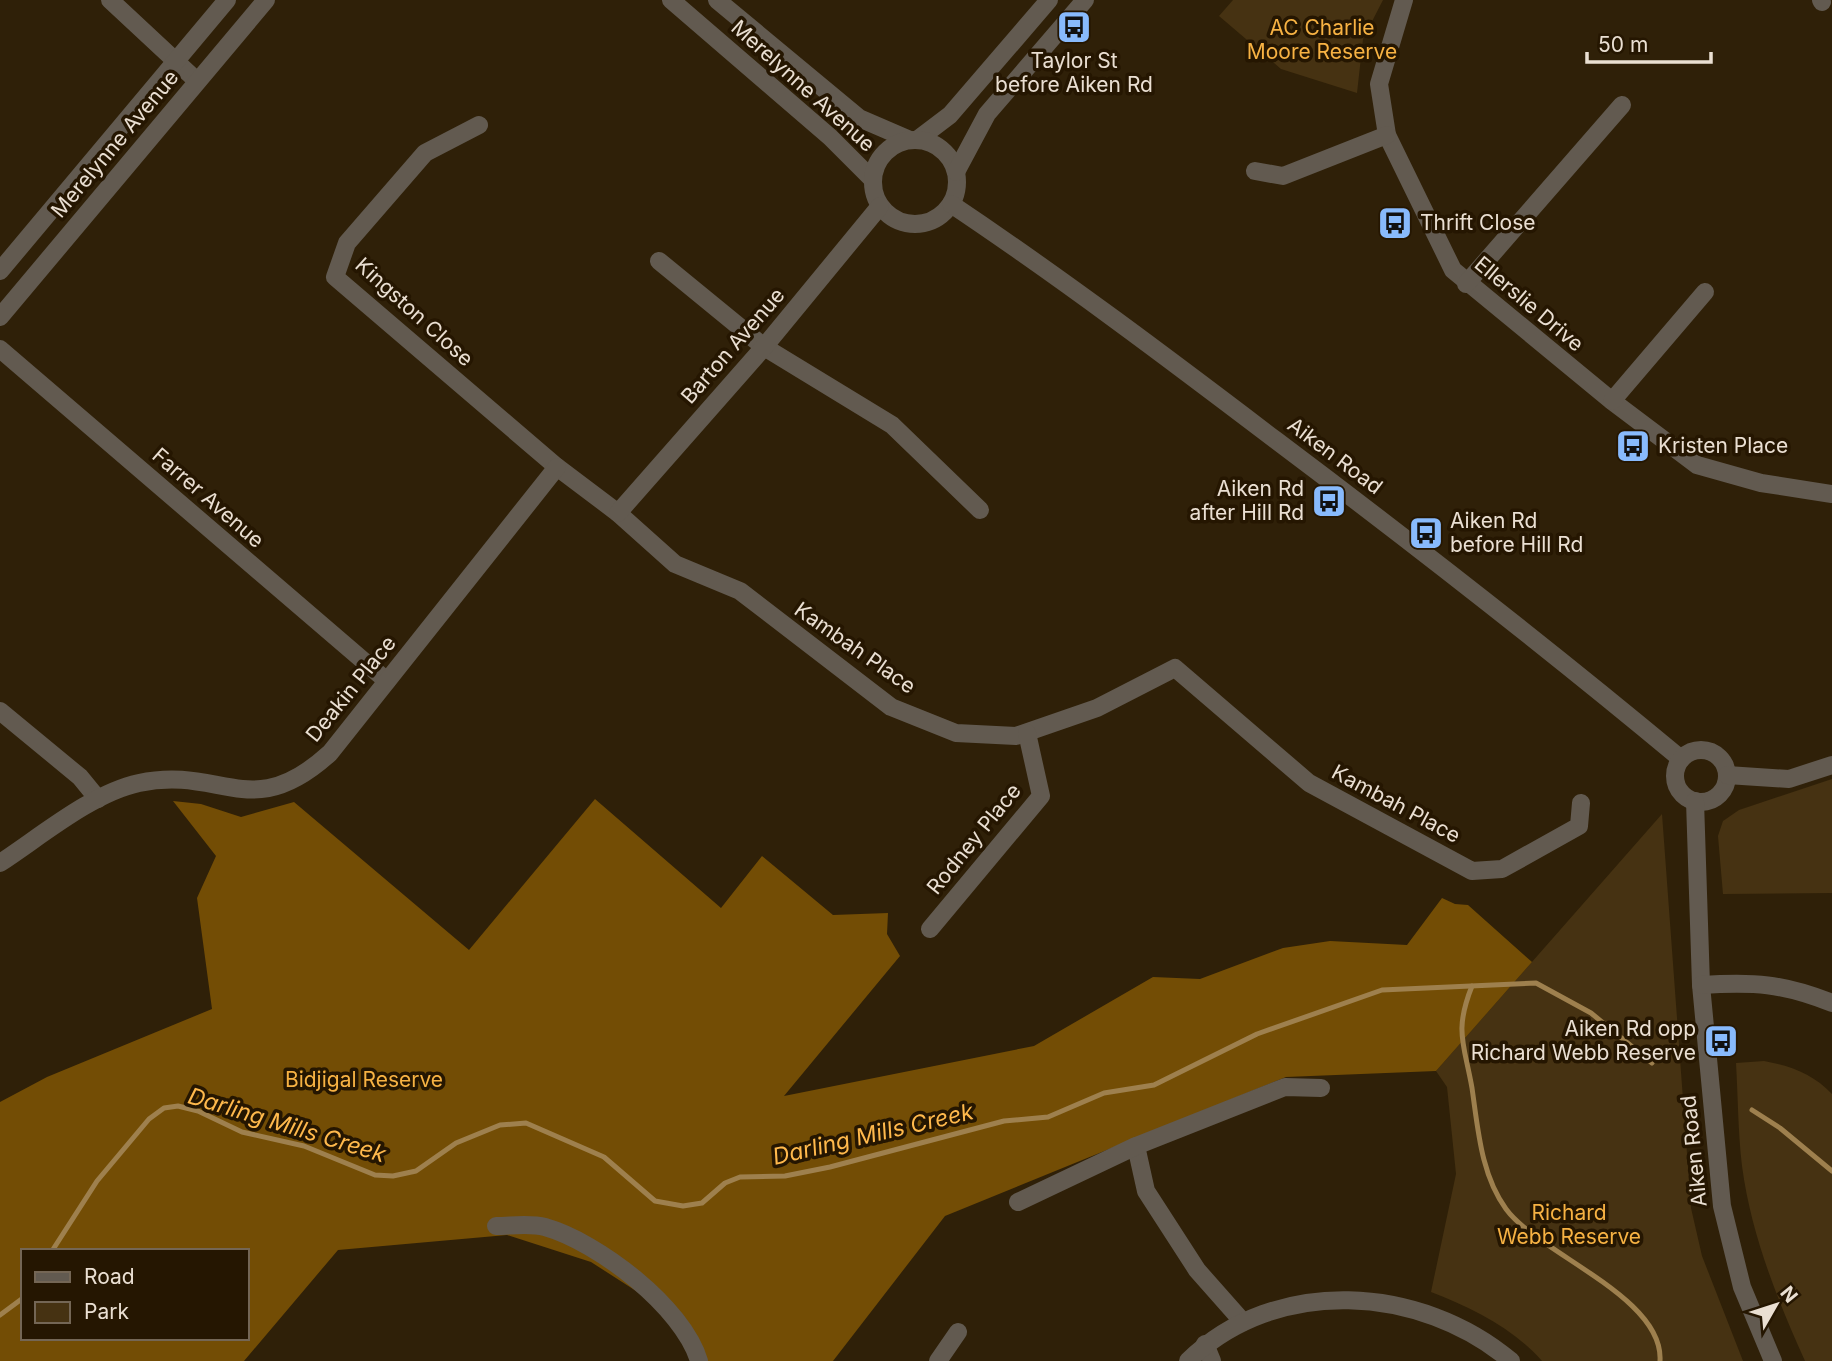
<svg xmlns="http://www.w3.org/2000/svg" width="1832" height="1361" viewBox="0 0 1832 1361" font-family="Inter,sans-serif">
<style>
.green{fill:#463212}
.forest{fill:#734d05;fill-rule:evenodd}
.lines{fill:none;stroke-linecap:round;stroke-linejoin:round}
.stream{stroke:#9e804e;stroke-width:5}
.minor{stroke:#625a50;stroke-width:18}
.labels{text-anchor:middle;stroke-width:7;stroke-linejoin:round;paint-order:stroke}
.park-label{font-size:21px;fill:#f7b243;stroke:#251601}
.poi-label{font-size:21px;fill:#eadfd2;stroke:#251601;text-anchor:start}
.street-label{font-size:21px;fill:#eadfd2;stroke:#251601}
.water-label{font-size:23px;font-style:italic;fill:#ffb94c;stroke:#251601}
</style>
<rect width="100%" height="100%" fill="#2f2008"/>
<!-- green -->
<g class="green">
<polygon points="1233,0 1383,0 1363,39 1357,93 1281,69 1219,16"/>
<polygon points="1832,779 1832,893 1723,894 1718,836 1723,821 1739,810"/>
<path d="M1662,814L1691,1208L1702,1256L1743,1361H1542C1513,1328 1472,1308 1431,1292L1456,1174L1447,1087L1436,1071Z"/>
<path d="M1764,1061C1791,1066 1813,1074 1832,1094V1361H1805C1777,1299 1751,1234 1742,1166C1738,1132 1738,1097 1736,1063Z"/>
</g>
<!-- forest -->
<path class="forest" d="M595,799L721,908L762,856L833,915L888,913L887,934L900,956L784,1096L1034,1046L1153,977L1200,979L1283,948L1330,941L1407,945L1442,898L1455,904L1468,905L1532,962L1436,1071L1286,1077L945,1216L833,1361H703L661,1307L591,1262L507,1235L338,1250L244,1361H0V1102L47,1077L212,1009L197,898L216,856L173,801L201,804L241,817L294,802L469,950ZM23,1251H247V1338H23Z"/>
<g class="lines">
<!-- stream -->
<g class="stream">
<path d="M1472,986C1454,1031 1464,1043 1472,1088C1478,1129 1481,1175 1506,1209C1539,1254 1664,1297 1660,1361"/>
<polyline points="1752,1110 1780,1128 1832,1171"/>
<polyline points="52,1251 97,1181 149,1119 164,1108 178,1106 198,1111 242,1132 304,1146 375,1175 393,1176 416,1171 456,1143 500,1125 526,1123 604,1157 655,1201 683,1206 702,1203 725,1183 740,1177 785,1176 830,1167 1004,1121 1048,1117 1104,1093 1154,1085 1257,1034 1382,990 1536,983 1591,1013 1652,1063"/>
<polyline points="0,1315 23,1298"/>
</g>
<!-- minor -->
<g class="minor">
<polyline points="110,0 197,81"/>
<polyline points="671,0 830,137 872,179"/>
<polyline points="717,0 859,118 910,140"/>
<polyline points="1404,0 1379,84 1387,135 1453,270 1612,401 1697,465 1761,483 1832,494"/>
<polyline points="1821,0 1822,2"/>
<polyline points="479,125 425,153 347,243 335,277 557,467 618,513 675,564 740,591 891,707 956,733 1016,736 1097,708 1175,668 1309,783 1472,871 1502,869 1579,826 1581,803"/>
<polyline points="917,140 950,115 1049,0"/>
<circle cx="915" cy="182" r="42"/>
<polyline points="1255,171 1283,176 1387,135"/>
<polyline points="956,172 987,114 1085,0"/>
<path d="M951,204C1063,279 1169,359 1277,441C1414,544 1549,649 1681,759"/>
<polyline points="659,261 764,347 892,425 980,510"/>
<polyline points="0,271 227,0"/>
<polyline points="1466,284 1622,105"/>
<polyline points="0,317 266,0"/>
<polyline points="0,349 387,681"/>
<polyline points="1612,401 1705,292"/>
<polyline points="618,513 764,347 880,206"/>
<polyline points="0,711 80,777 98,799"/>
<circle cx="1701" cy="776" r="26"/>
<polyline points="1727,775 1789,779 1832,765"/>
<polyline points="1695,801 1701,985 1722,1206 1742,1287 1773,1361"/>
<path d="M0,863C40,837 92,793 139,783C222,765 251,825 330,753L557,467"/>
<polyline points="930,929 1041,796 1027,733"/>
<path d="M1701,985C1754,982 1782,983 1832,1003"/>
<polyline points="1136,1146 1146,1191 1197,1270 1243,1322"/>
<polyline points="1018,1202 1136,1146 1285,1087 1321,1088"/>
<path d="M496,1226C511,1226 530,1223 545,1227C598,1242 683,1307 699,1361"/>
<polyline points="1205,1344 1212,1361"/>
<polyline points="938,1361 958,1332"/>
<path d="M1188,1361C1276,1275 1421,1285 1511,1361"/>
</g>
</g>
<!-- icons -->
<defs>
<g id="bus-square" transform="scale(1.75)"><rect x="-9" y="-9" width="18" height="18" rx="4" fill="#88bafc" stroke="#251601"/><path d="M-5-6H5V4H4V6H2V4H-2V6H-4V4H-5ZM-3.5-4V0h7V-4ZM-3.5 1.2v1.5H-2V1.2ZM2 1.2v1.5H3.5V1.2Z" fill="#111"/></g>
</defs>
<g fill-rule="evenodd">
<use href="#bus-square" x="1074" y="27"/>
<use href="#bus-square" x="1395" y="223"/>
<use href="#bus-square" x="1633" y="446"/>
<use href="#bus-square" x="1329" y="501"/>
<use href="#bus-square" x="1426" y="533"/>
<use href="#bus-square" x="1721" y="1041"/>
</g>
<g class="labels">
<!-- park labels -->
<g class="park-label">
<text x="1322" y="35">AC Charlie<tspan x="1322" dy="24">Moore Reserve</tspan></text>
<text x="364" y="1087">Bidjigal Reserve</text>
<text x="1569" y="1220">Richard<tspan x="1569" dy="24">Webb Reserve</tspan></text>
</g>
<!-- poi labels -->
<g class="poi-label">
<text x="1074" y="68" text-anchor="middle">Taylor St<tspan x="1074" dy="24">before Aiken Rd</tspan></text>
<text x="1420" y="230">Thrift Close</text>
<text x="1658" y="453">Kristen Place</text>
<text x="1304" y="496" text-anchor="end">Aiken Rd<tspan x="1304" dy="24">after Hill Rd</tspan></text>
<text x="1450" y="528">Aiken Rd<tspan x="1450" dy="24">before Hill Rd</tspan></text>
<text x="1696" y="1036" text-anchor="end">Aiken Rd opp<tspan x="1696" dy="24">Richard Webb Reserve</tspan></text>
</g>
<!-- street labels -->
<g class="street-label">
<text transform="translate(803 86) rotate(42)" y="7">Merelynne Avenue</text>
<text transform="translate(115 144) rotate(-50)" y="7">Merelynne Avenue</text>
<text transform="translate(1529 304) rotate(40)" y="7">Ellerslie Drive</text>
<text transform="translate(414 312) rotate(42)" y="7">Kingston Close</text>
<text transform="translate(733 346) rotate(-49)" y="7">Barton Avenue</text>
<text transform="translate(1335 456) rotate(37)" y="7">Aiken Road</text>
<text transform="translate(208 498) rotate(41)" y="7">Farrer Avenue</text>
<text transform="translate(855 648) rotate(35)" y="7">Kambah Place</text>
<text transform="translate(351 689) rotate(-51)" y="7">Deakin Place</text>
<text transform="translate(1396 804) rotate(28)" y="7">Kambah Place</text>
<text transform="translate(974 839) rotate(-51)" y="7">Rodney Place</text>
<text transform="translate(1694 1151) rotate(-96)" y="7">Aiken Road</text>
</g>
<!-- water labels -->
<g class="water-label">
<text transform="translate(287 1125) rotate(17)" y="8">Darling Mills Creek</text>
<text transform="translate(873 1134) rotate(-13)" y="8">Darling Mills Creek</text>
</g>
</g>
<!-- legend -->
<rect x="21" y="1249" width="228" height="91" fill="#251601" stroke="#746655" stroke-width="2"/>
<rect x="35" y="1272" width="35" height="10" fill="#625a50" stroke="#746655" stroke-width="2"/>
<text x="84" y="1284" font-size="21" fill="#eadfd2">Road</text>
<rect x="35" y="1302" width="35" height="21" fill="#463212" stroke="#746655" stroke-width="2"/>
<text x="84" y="1319" font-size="21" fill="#eadfd2">Park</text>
<!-- north arrow -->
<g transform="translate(1776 1305) rotate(51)" stroke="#251601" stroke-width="5" paint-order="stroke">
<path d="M0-5L12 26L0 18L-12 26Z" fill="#eadfd2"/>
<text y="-10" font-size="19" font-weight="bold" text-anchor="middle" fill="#eadfd2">N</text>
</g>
<!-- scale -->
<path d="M1587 52v10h124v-10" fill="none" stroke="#eadfd2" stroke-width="3.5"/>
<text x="1598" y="52" font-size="21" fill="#eadfd2" stroke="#251601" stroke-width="5" paint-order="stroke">50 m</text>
</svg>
